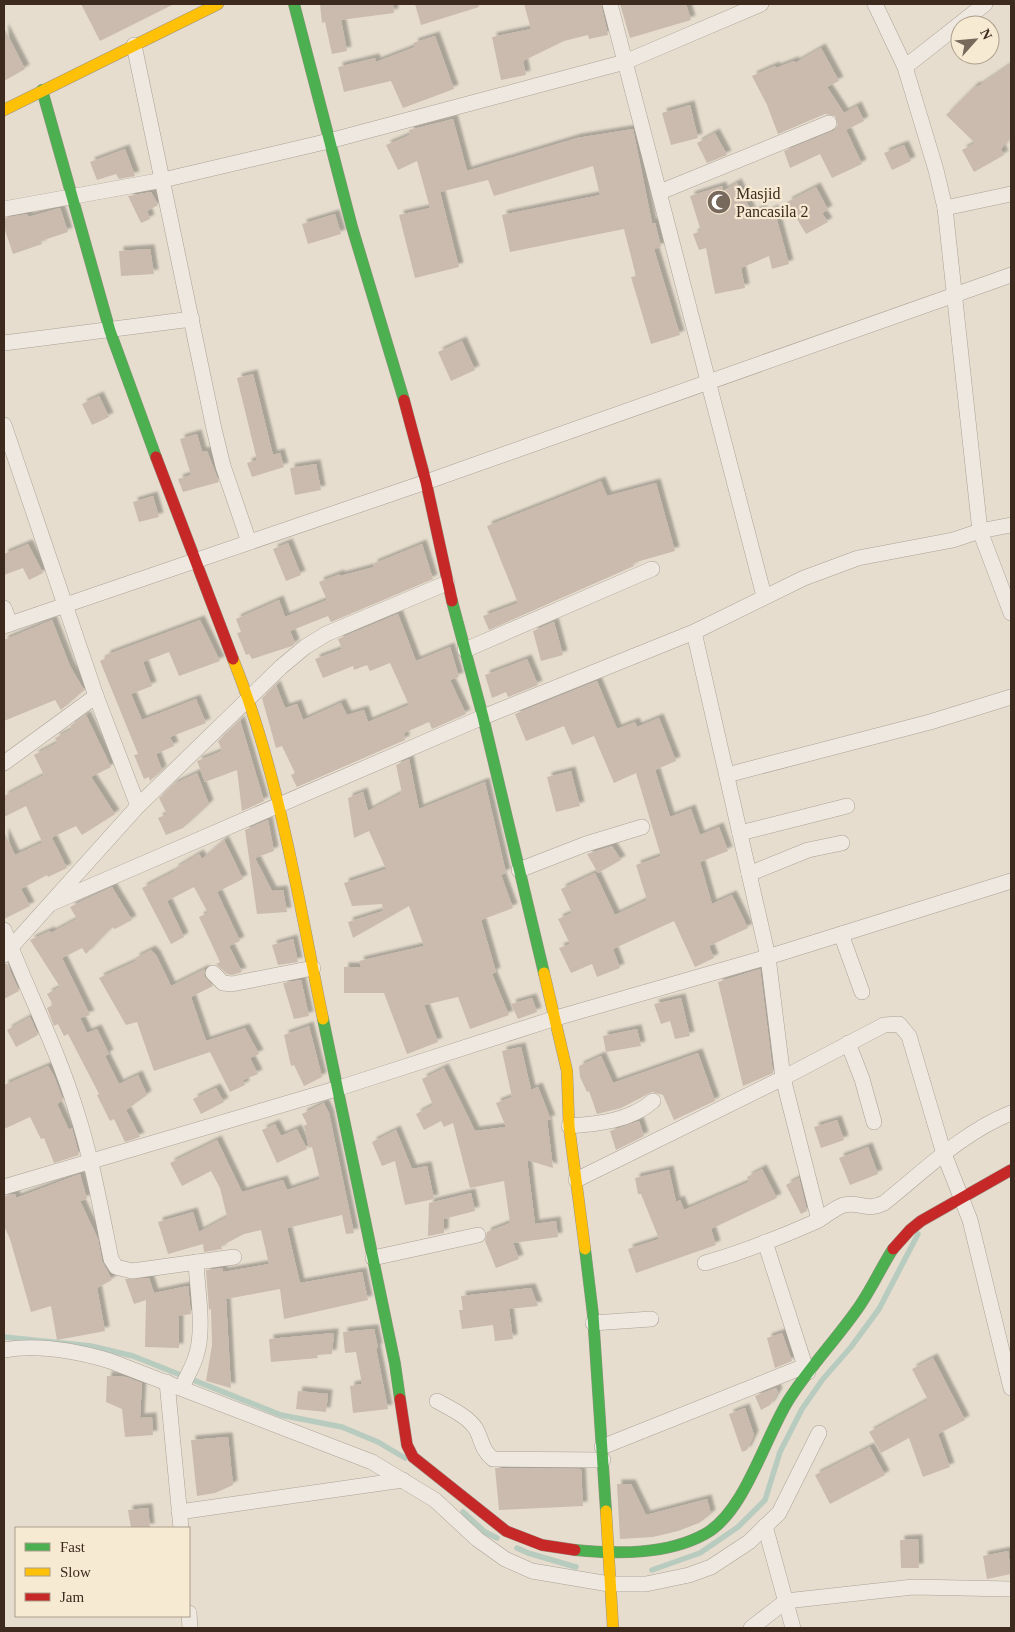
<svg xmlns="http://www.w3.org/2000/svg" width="1015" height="1632" viewBox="0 0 1015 1632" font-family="'Times New Roman',serif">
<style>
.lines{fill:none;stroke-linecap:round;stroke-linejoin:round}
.stream{stroke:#b8cbbf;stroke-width:5.5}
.building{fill:#cabbae;filter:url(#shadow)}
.street-casing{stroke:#aba296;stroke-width:16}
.fast-casing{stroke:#9b9286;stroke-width:12}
.slow-casing{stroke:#9b9286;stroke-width:12}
.jam-casing{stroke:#9b9286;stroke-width:12}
.street{stroke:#eee8e0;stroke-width:15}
.fast{stroke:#4caf50;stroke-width:11}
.slow{stroke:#ffc107;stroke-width:11}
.jam{stroke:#c62828;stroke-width:11}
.labels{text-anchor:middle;stroke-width:4.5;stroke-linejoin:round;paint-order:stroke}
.poi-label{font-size:16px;fill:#3b2a1d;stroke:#f7ead3;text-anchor:start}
</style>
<defs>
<filter id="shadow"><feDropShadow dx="4.5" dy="-4.5" stdDeviation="1" flood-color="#0004"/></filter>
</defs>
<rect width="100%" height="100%" fill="#e6ddce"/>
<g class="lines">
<!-- stream -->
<g class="stream">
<polyline points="4,1337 91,1346 133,1356 281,1415 342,1427 378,1442 405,1458"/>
<polyline points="463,1512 485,1532 497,1538"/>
<polyline points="517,1548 528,1553 576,1567"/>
<polyline points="652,1570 700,1553 738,1527 765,1500 780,1452 802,1409 823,1379 851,1347 879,1309 918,1234"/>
</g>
</g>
<!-- building -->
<g class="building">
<polygon points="81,4 174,4 100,41"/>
<polygon points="320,4 393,4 394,13 341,20 347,51 332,54 325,22 322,23"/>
<polygon points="415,4 478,4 479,7 421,25"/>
<polygon points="524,4 601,4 608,35 589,39 588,35 564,41 523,61 526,75 501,80 492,37 531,29"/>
<polygon points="620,4 686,4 691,20 630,38"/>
<polygon points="4,28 25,69 4,81"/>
<polygon points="435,36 454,89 403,108 391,81 344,92 338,67 375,58 376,62 415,47 413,43"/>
<polygon points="821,48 839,81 827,87 844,113 857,106 864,121 846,130 862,164 832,178 820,154 790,168 784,151 833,131 838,125 835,116 825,114 778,134 767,105 752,76 775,66 776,68 794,61 795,63"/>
<polygon points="1011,64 1011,137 1001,149 1004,155 974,172 962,150 975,143 946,115 975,86 977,87"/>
<polygon points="690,105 698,138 671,145 662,113"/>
<polygon points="453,119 467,171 577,138 633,129 652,223 655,223 661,247 654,249 680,335 651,344 631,277 636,276 624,229 510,252 502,215 600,195 593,166 494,196 488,180 440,192 459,267 415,278 399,215 430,208 417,161 398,170 386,145 410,135 409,130"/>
<polygon points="715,133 727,155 707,163 697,143"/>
<polygon points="904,145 911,161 892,170 884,153"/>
<polygon points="125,149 135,176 119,179 116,174 97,180 90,162"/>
<polygon points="737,183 752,213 761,209 764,214 774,209 789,264 772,269 769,256 741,268 745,288 715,294 706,248 699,250 693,234 701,231 690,196 722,186 723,191"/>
<polygon points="816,187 828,210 822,213 828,222 806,234 787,202"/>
<polygon points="151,192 158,205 147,211 150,219 141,223 128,196"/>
<polygon points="60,208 68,232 41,241 42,244 13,254 4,227 4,218 27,214 28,217"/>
<polygon points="335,214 341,234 308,244 302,224"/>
<polygon points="150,249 154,274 121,276 119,251"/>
<polygon points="462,341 475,370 451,381 438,352"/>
<polygon points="253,374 273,455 280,453 284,467 252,477 247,463 257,460 237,378"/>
<polygon points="99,396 109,417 92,425 82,404"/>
<polygon points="197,434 202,452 207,451 219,482 183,492 178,479 191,475 180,439"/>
<polygon points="316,464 321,490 295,495 290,468"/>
<polygon points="601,481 607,496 656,483 675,551 633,563 634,566 489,630 483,616 518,603 487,526"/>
<polygon points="153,496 159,517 139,522 133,502"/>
<polygon points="288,543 301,575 286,581 273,549"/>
<polygon points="28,544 43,573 29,580 23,568 4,575 4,554"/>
<polygon points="422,544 433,579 331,622 328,616 290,631 295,643 292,646 252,659 249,654 246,655 237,633 241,632 236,619 279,600 285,617 327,600 319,582 340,574 340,576 374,567 373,564"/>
<polygon points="398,614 416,661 450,647 459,677 450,680 466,714 432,729 429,722 404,733 405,740 297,787 291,775 295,773 282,746 276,748 262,698 276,685 285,708 297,704 303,720 341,703 347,715 364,710 368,722 409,705 390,663 370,671 367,665 354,670 353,666 323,678 315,659 342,649 338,639"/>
<polygon points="52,620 70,666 84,690 61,710 55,700 4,721 4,640"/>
<polygon points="200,620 220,661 179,676 169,652 143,662 152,686 131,694 142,720 196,699 206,723 170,737 174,746 156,754 162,770 150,781 149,777 144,779 134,755 138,754 100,661 106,658 106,655"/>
<polygon points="554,622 563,655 541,661 533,631"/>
<polygon points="527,659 538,685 508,697 506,692 492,698 485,675"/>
<polygon points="597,681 617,729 635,722 637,727 659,718 676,761 655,770 670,817 691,809 700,835 719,827 728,851 700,862 712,904 732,895 748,928 709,946 714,958 695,967 674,921 613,949 620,968 597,977 592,964 571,973 559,948 570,944 558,919 572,913 561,889 595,873 615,915 647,900 636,865 661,856 636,773 614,783 594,736 572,745 564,726 526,741 515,714"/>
<polygon points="86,715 111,767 91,777 115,814 82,835 76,826 42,842 26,806 4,817 4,796 44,775 34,755 57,743 55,738 72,729 70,726"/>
<polygon points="240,720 264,801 242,811 237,770 205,782 197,761 222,751 218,741"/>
<polygon points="409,759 419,809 485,782 506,873 501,875 513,908 481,920 496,972 492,974 509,1015 470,1029 458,997 424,1005 438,1042 407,1054 384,993 344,993 344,967 361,967 359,961 424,946 409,906 353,938 348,922 383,911 382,904 352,906 344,883 386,869 369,831 354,838 348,798 363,792 368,811 402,793 396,765"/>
<polygon points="571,771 580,806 556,812 547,777"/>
<polygon points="197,773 209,804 183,828 166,835 158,818 167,814 159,798 174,784"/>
<polygon points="268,820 274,851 255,858 272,891 283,890 287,912 257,914 245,830"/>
<polygon points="4,832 15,855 52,838 67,868 48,877 47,875 21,889 30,906 4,919"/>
<polygon points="224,840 243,879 217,892 240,941 229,946 242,972 232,975 227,974 216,964 220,962 199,917 208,913 194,887 167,901 184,937 171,944 142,888 175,871 174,869 199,854 202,859"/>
<polygon points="612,846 621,860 598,873 587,854"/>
<polygon points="112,887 132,920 115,929 112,927 86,954 82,948 62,958 90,1015 80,1018 87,1033 97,1029 109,1054 105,1056 119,1084 138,1075 147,1095 126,1110 140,1137 125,1142 114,1119 110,1121 97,1095 99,1094 68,1034 64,1036 58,1024 54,1026 47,1008 53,1005 47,994 60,987 30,940 50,931 51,933 77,919 70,907"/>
<polygon points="293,939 298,962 278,965 272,945"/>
<polygon points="151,950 156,955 171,986 205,969 204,976 213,986 191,997 206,1041 245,1028 259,1054 250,1058 258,1074 243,1080 245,1085 230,1092 209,1050 210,1052 154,1071 137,1022 126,1025 99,978 136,961 135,958"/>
<polygon points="4,964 7,964 19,991 4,999"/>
<polygon points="760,969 773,1073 743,1086 718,982"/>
<polygon points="301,980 309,1016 294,1019 283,983"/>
<polygon points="532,998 537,1012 518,1019 511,1004"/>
<polygon points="681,998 690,1036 675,1039 670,1021 661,1024 654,1004"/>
<polygon points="30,1017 38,1035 16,1047 7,1030"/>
<polygon points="309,1026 322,1077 304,1086 294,1065 291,1066 284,1035"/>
<polygon points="637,1029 641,1046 606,1052 603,1036"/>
<polygon points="521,1047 531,1090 538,1087 551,1120 547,1120 553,1168 527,1160 535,1224 556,1221 558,1237 513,1243 519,1259 496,1268 485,1241 487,1232 510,1223 504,1181 470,1188 453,1123 444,1127 441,1121 424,1130 416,1114 433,1105 422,1079 444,1068 475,1131 506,1127 496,1103 512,1097 502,1051"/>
<polygon points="698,1053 715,1101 674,1120 663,1095 652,1092 621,1108 597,1114 589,1091 587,1092 580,1077 579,1066 601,1056 613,1083"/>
<polygon points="48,1066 54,1076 63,1100 57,1104 69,1130 72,1128 79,1155 54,1163 44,1138 41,1139 30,1117 4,1129 4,1085"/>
<polygon points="216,1088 224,1102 201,1114 193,1099"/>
<polygon points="324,1103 329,1113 354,1233 346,1234 342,1215 287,1228 300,1283 362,1272 368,1300 284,1319 280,1289 226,1299 231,1388 206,1381 212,1345 211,1309 209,1310 206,1270 223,1268 223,1272 269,1264 261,1230 244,1234 221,1246 222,1249 204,1252 203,1244 168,1254 158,1222 193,1212 199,1232 227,1217 220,1188 211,1171 182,1186 170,1163 217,1140 242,1192 283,1180 287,1190 320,1179 312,1147 309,1148 304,1126 307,1124 302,1114"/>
<polygon points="837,1120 844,1140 821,1148 814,1127"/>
<polygon points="639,1121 644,1136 616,1150 610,1131"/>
<polygon points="275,1124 281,1136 297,1129 307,1149 277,1163 262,1130"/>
<polygon points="396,1130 412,1169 427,1166 434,1199 405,1205 395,1161 382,1166 372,1142"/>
<polygon points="868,1147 878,1174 850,1185 839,1158"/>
<polygon points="762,1169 777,1198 711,1229 716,1245 636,1273 628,1249 659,1239 641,1194 638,1194 635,1178 669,1170 676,1202 680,1200 684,1210 749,1182 747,1177"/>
<polygon points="80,1174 87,1199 80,1201 98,1239 102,1261 112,1280 97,1288 105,1331 57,1340 51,1306 31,1312 10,1239 4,1226 4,1196 15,1194 16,1198"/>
<polygon points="799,1178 807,1211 801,1214 786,1185"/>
<polygon points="471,1193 475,1211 444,1219 444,1233 428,1236 429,1203"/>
<polygon points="149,1278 154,1293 188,1286 191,1314 179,1316 179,1348 145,1347 146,1300 134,1304 125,1279"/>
<polygon points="531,1288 538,1306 509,1309 513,1339 495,1341 493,1325 462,1329 459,1310 463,1310 461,1296"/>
<polygon points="374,1329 378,1348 376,1348 388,1409 353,1413 350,1386 362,1384 356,1352 345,1353 343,1332"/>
<polygon points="334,1333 332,1354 317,1355 318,1358 271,1362 269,1339"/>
<polygon points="782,1333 792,1361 775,1368 767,1338"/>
<polygon points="933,1358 965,1420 938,1434 950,1467 923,1477 909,1438 881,1453 869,1432 928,1400 912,1369"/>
<polygon points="107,1376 126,1377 142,1383 140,1418 152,1417 153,1435 125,1437 122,1409 106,1402"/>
<polygon points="776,1388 778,1392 770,1405 761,1410 755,1396"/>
<polygon points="298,1391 328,1394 326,1412 296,1409"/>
<polygon points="745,1408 754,1435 747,1450 742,1452 729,1414"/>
<polygon points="228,1437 233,1485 215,1493 197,1496 191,1440"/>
<polygon points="870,1447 885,1475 830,1504 815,1475"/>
<polygon points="495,1468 581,1469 583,1506 499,1510"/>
<polygon points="617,1484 631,1484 646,1515 707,1499 711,1514 699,1523 678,1531 653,1537 620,1539"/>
<polygon points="148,1508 150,1528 131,1528 128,1510"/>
<polygon points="918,1539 919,1568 901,1568 900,1540"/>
<polygon points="1008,1551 1011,1574 987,1579 983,1556"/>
</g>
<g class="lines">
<!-- street casing -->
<g class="street-casing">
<g id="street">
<polyline points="610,4 764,596"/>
<polyline points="875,4 905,67 936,170 945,208 980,531 1011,613"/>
<polyline points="134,45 214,429 223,466 249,542"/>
<polyline points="905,67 985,4"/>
<polyline points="660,192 829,123"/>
<polyline points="945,208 1011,194"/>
<polyline points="4,209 163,180 329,141 625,62 761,4"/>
<polyline points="4,343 192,319"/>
<polyline points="4,425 96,696 138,806"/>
<polyline points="4,608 10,624"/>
<polyline points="4,626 426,482 1011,275"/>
<polyline points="694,632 768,957 783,1078 819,1220"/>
<polyline points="465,650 652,569"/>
<polyline points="4,763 96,696"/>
<polyline points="727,775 930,722 1011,697"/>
<polyline points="740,833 847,806"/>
<polyline points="519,870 586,844 642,827"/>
<polyline points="749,874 808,850 842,843"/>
<polyline points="52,903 483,717 694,632 804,578 858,558 953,540 980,531 1011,525"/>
<path d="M4,930C27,990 57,1048 76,1110C92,1159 101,1210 111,1259L116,1267L132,1271L234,1257"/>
<polyline points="841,934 862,992"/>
<polyline points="4,955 138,806 281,667 305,647 326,634 447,583"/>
<polyline points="213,973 223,983 232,984 313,968"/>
<polyline points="848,1043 862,1079 874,1122"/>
<path d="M569,1126C598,1124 630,1121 653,1101"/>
<polyline points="576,1180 783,1078 884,1025 899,1024 909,1036 944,1154 970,1220 1011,1388"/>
<polyline points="4,1187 339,1088 556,1018 768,957 1011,881"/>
<polyline points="765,1242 805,1366"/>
<polyline points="373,1258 478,1235"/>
<path d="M705,1263C743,1252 781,1237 817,1221C826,1216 834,1208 844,1205C860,1201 865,1212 884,1203C924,1171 963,1132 1011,1113"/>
<polyline points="593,1323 651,1319"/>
<path d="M4,1350C39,1344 76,1351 110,1361L372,1462L435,1500L477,1539L505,1559L532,1571L609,1584H646L689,1575L711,1567L749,1542L779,1513L819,1433"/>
<polyline points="167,1382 181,1528"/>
<path d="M182,1388C186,1377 193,1367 196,1356C205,1330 197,1289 196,1262"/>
<path d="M437,1401C449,1408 468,1416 476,1429C482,1440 482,1451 493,1459L603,1460"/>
<polyline points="602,1447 805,1366 808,1372"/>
<polyline points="179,1512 403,1480"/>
<polyline points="765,1526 793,1628"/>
<polyline points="189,1613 190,1628"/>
<polyline points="751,1628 786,1601 913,1587 1011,1589"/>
</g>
</g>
<!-- fast casing -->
<g class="fast-casing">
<g id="fast">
<polyline points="294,4 352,227 404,400"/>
<polyline points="42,90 110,331 156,457"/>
<polyline points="452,601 483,717 544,973"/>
<polyline points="323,1019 395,1364 400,1399"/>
<polyline points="585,1249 593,1315 606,1511"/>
<path d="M575,1550C617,1554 667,1555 705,1534C744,1513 764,1440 788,1401C808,1369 834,1342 856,1311C870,1292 880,1269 893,1249"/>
</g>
</g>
<!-- slow casing -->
<g class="slow-casing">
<g id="slow">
<polyline points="4,110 218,4"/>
<path d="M233,659C279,773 298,898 323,1019"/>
<polyline points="544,973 567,1071 569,1126 585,1249"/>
<polyline points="606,1511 613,1628"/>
</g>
</g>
<!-- jam casing -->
<g class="jam-casing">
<g id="jam">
<polyline points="404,400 426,482 452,601"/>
<polyline points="156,457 233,659"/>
<polyline points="893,1249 910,1230 921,1221 1011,1170"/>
<polyline points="400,1399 407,1445 413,1457 506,1531 542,1545 575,1550"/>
</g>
</g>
<!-- street -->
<use href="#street" class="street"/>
<!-- fast -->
<use href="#fast" class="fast"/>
<!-- slow -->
<use href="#slow" class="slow"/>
<!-- jam -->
<use href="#jam" class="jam"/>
</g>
<!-- icons -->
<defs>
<g id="mosque-disc" transform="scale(1.25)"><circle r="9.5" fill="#77695b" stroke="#f7ead3"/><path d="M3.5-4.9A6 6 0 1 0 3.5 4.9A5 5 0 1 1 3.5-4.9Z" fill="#fff"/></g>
</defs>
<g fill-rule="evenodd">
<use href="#mosque-disc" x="719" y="202"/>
</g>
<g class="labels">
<!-- poi labels -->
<g class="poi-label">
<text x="736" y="199">Masjid<tspan x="736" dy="18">Pancasila 2</tspan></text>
</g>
</g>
<!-- border -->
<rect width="1015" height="1632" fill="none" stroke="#3b2a1d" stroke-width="10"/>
<!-- legend -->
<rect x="15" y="1527" width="175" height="90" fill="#f7ead3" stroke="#ac9d8a"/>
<rect x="25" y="1543" width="25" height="8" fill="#4caf50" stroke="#ac9d8a"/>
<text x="60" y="1552" font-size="15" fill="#3b2a1d">Fast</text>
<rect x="25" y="1568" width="25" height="8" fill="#ffc107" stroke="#ac9d8a"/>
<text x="60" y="1577" font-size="15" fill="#3b2a1d">Slow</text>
<rect x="25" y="1593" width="25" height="8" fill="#c62828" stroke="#ac9d8a"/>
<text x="60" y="1602" font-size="15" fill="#3b2a1d">Jam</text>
<!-- north arrow -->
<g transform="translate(975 40) rotate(63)"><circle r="24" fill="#f7ead3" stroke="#ac9d8a"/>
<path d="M0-4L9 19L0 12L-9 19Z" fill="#77695b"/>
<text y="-8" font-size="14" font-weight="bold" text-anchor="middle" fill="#3b2a1d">N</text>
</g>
</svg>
